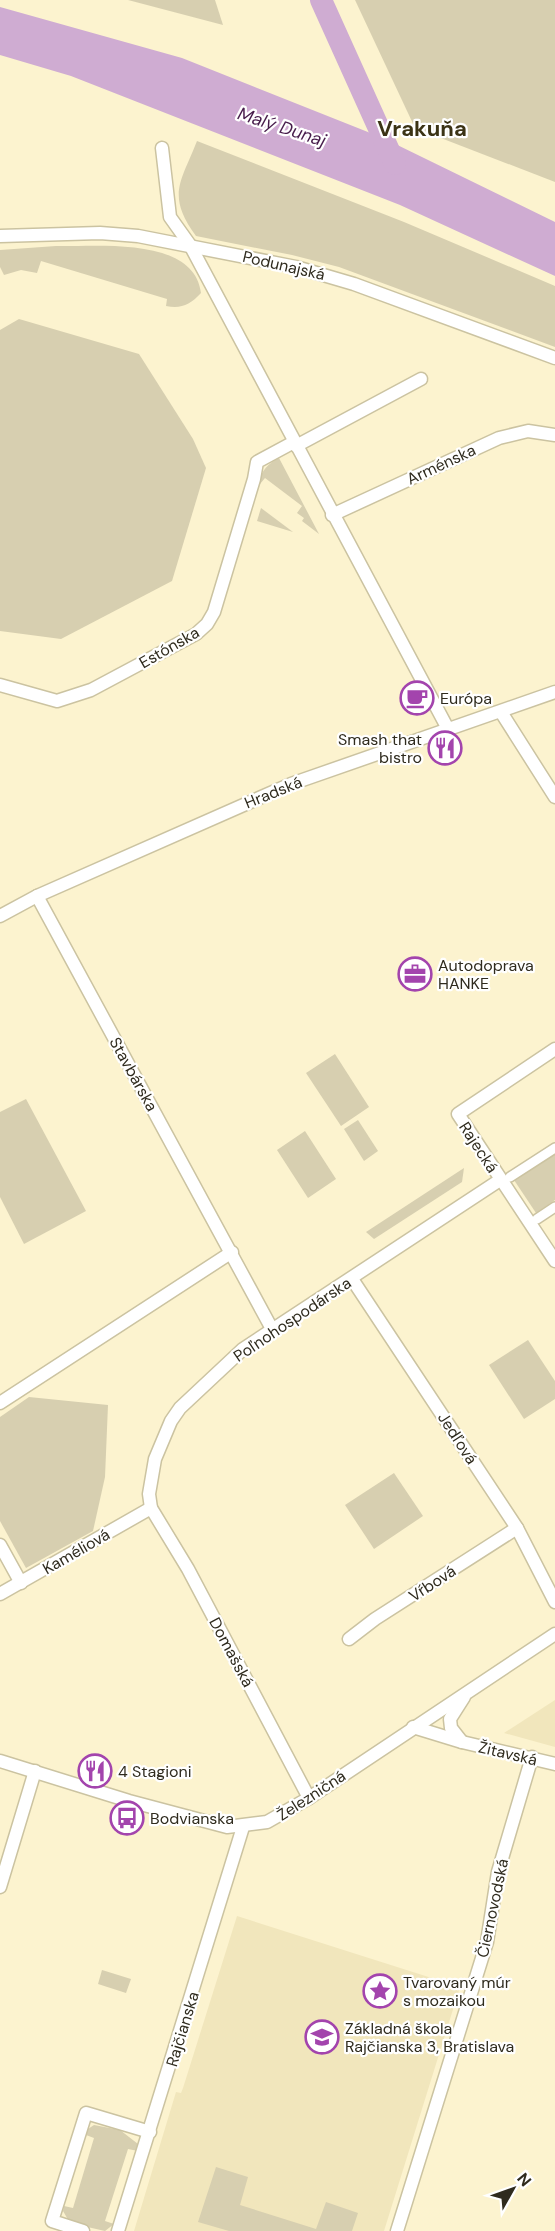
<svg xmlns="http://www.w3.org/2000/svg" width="555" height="2231" viewBox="0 0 555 2231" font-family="'DM Sans',sans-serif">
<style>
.built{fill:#f1e6bc}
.green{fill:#d7cfb0}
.water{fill:#cfacd2}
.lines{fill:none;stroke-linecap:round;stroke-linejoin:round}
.river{stroke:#cfacd2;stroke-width:22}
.pedestrian-casing{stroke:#cbc3a1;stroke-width:12}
.minor-casing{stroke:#cbc3a1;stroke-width:15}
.pedestrian{stroke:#fff;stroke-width:9}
.minor{stroke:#fff;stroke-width:12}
.labels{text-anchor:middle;stroke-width:4.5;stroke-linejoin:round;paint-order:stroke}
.street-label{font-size:16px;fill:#2f2b1e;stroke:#fff}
.poi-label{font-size:16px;fill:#2f2b1e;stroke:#fff;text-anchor:start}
.water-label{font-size:18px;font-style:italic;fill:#471c4b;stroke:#fff}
.district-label{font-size:22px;font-weight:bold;fill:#3b3315;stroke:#fff}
</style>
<rect width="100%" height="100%" fill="#fcf3cf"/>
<!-- built -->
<g class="built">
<polygon points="555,1700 555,1747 504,1733"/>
<polygon points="237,1916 460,1987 384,2231 134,2231 176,2092 181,2093 183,2088"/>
</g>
<!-- green -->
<g class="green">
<polygon points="128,0 215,0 223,25"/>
<polygon points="355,0 555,0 555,182 415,128"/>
<path d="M197,141L404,222L555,286V347L339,267L292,255L196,236C166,195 181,182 197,141Z"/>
<path d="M56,246C98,247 194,236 201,293C190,305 181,309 166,306L167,299L41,261L37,273L21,270L4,275L0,267V250Z"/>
<polygon points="19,319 139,354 193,439 206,468 172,581 61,639 0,631 0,330"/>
<path d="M279,458L319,534L302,521L304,518L297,513L302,506L265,478L260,484C259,472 269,463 279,458Z"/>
<polygon points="261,508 293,532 257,521"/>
<polygon points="335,1054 369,1107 341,1126 306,1073"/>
<polygon points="26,1099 86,1211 24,1244 0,1197 0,1112"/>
<polygon points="358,1120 378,1151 364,1161 344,1129"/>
<polygon points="305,1131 336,1179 308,1198 277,1150"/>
<polygon points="555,1153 555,1200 536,1213 514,1180"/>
<polygon points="464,1168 462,1182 374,1239 366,1232"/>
<polygon points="528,1340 555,1381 555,1399 524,1419 489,1365"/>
<polygon points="29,1397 108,1405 105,1477 93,1531 26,1568 0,1521 0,1417"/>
<polygon points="394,1473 423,1516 374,1549 345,1505"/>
<polygon points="102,1970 131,1979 126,1993 98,1984"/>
<polygon points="94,2125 120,2130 138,2144 138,2151 128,2149 105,2221 114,2224 105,2231 70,2223 63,2211 64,2206 73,2208 94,2138 86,2135 88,2129"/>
<polygon points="216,2167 248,2177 240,2205 316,2229 326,2202 358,2213 352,2231 229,2231 198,2222"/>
</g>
<!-- water -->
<polygon class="water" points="0,7 182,58 383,138 555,222 555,276 400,205 71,76 0,55"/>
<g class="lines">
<!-- river -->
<polyline class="river" points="321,0 395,164"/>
<!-- pedestrian casing -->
<g class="pedestrian-casing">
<g id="pedestrian">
<polyline points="510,1177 555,1148"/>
<polyline points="537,1219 555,1207"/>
</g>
</g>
<!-- minor casing -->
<g class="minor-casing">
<g id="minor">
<polyline points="162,148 170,217 190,245 448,729"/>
<polyline points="0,236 100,233 138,236 296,267 354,284 555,358"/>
<polyline points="296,446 421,379"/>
<polyline points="332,515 499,438 528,431 555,435"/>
<polyline points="0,685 57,701 91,690 196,634 207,624 214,612 254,479 257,462 294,442"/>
<polyline points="501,712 555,797"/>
<polyline points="37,896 272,1329"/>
<polyline points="0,916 37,896 291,784 555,692"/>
<polyline points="555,1049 458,1114 555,1261"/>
<polyline points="352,1279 517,1528 555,1602"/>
<polyline points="0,1403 232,1252"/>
<polyline points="0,1545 21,1583"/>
<polyline points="0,1594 151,1508"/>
<polyline points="349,1639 375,1619 517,1528"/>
<polyline points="413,1727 462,1742 555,1764"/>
<polyline points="462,1742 451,1728 450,1719 464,1697"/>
<polyline points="0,1761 129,1801 227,1827 267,1822 309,1798 555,1634"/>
<polyline points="309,1798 188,1569 151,1508 149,1494 155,1459 171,1421 180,1408 243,1349 500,1180"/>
<polyline points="0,1887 35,1771"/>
<polyline points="83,2231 52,2221 86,2113 150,2132"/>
<polyline points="118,2231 243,1827"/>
<polyline points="397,2231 487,1942 498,1872 532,1757"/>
</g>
</g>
<!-- pedestrian -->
<use href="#pedestrian" class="pedestrian"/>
<!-- minor -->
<use href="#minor" class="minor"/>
</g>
<!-- icons -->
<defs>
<g id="cafe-ring" transform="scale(1.725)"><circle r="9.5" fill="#fff" stroke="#a344ad" stroke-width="1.5"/><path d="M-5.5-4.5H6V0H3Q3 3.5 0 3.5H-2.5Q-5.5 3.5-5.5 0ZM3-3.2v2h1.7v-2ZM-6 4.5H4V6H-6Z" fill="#a344ad"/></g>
<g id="restaurant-ring" transform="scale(1.725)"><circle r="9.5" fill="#fff" stroke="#a344ad" stroke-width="1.5"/><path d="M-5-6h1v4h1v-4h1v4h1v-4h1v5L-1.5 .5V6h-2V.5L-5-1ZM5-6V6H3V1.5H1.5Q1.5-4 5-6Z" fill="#a344ad"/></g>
<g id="office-ring" transform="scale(1.725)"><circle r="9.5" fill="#fff" stroke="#a344ad" stroke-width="1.5"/><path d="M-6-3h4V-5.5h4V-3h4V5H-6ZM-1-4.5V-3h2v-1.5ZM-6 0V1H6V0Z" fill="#a344ad"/></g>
<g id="bus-ring" transform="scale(1.725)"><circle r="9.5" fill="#fff" stroke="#a344ad" stroke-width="1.5"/><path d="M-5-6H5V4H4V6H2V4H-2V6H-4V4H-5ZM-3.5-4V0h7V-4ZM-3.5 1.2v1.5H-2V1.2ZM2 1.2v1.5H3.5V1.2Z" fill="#a344ad"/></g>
<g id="sight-ring" transform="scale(1.725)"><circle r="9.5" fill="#fff" stroke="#a344ad" stroke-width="1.5"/><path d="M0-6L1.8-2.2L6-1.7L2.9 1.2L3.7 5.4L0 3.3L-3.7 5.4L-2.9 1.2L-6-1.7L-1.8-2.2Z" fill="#a344ad"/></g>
<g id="school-ring" transform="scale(1.725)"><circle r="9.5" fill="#fff" stroke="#a344ad" stroke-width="1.5"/><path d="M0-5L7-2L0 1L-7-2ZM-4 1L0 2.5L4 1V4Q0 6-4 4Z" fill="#a344ad"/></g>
</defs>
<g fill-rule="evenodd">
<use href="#cafe-ring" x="417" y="698"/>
<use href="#restaurant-ring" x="445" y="748"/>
<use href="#office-ring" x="415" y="974"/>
<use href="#restaurant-ring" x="95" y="1771"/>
<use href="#bus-ring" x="127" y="1818"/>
<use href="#sight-ring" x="380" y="1991"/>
<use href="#school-ring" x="322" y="2037"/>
</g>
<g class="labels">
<!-- street labels -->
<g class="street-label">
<text transform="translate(284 265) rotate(13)" y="6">Podunajská</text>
<text transform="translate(441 464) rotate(-25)" y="6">Arménska</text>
<text transform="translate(169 647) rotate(-30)" y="6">Estónska</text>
<text transform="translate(273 792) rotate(-22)" y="6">Hradská</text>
<text transform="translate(134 1074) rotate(61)" y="6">Stavbárska</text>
<text transform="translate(479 1147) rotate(57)" y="6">Rajecká</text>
<text transform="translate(292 1319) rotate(-34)" y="6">Poľnohospodárska</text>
<text transform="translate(458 1438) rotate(57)" y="6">Jedľová</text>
<text transform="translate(76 1551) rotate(-30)" y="6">Kaméliová</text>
<text transform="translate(432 1583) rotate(-33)" y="6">Vŕbová</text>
<text transform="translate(232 1652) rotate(62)" y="6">Domašská</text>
<text transform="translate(508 1753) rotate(13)" y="6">Žitavská</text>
<text transform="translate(311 1795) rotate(-33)" y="6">Železničná</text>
<text transform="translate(492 1908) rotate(-78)" y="6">Čiernovodská</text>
<text transform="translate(182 2029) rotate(-73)" y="6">Rajčianska</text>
</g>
<!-- poi labels -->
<g class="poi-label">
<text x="440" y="704">Európa</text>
<text x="422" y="745" text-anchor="end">Smash that<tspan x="422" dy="18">bistro</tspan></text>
<text x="438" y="971">Autodoprava<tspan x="438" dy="18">HANKE</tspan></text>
<text x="118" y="1777">4 Stagioni</text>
<text x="150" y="1824">Bodvianska</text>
<text x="403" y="1988">Tvarovaný múr<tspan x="403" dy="18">s mozaikou</tspan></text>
<text x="345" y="2034">Základná škola<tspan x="345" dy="18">Rajčianska 3, Bratislava</tspan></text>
</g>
<!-- water labels -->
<g class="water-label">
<text transform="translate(282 127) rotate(18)" y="6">Malý Dunaj</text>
</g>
<!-- district labels -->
<g class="district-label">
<text x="422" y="136">Vrakuňa</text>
</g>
</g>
<!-- north arrow -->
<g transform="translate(513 2189) rotate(50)" stroke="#ffffff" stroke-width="4.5" paint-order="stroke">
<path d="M0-4.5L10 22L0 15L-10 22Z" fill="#2f2b1e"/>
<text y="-9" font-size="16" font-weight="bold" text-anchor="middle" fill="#2f2b1e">N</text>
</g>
</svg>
